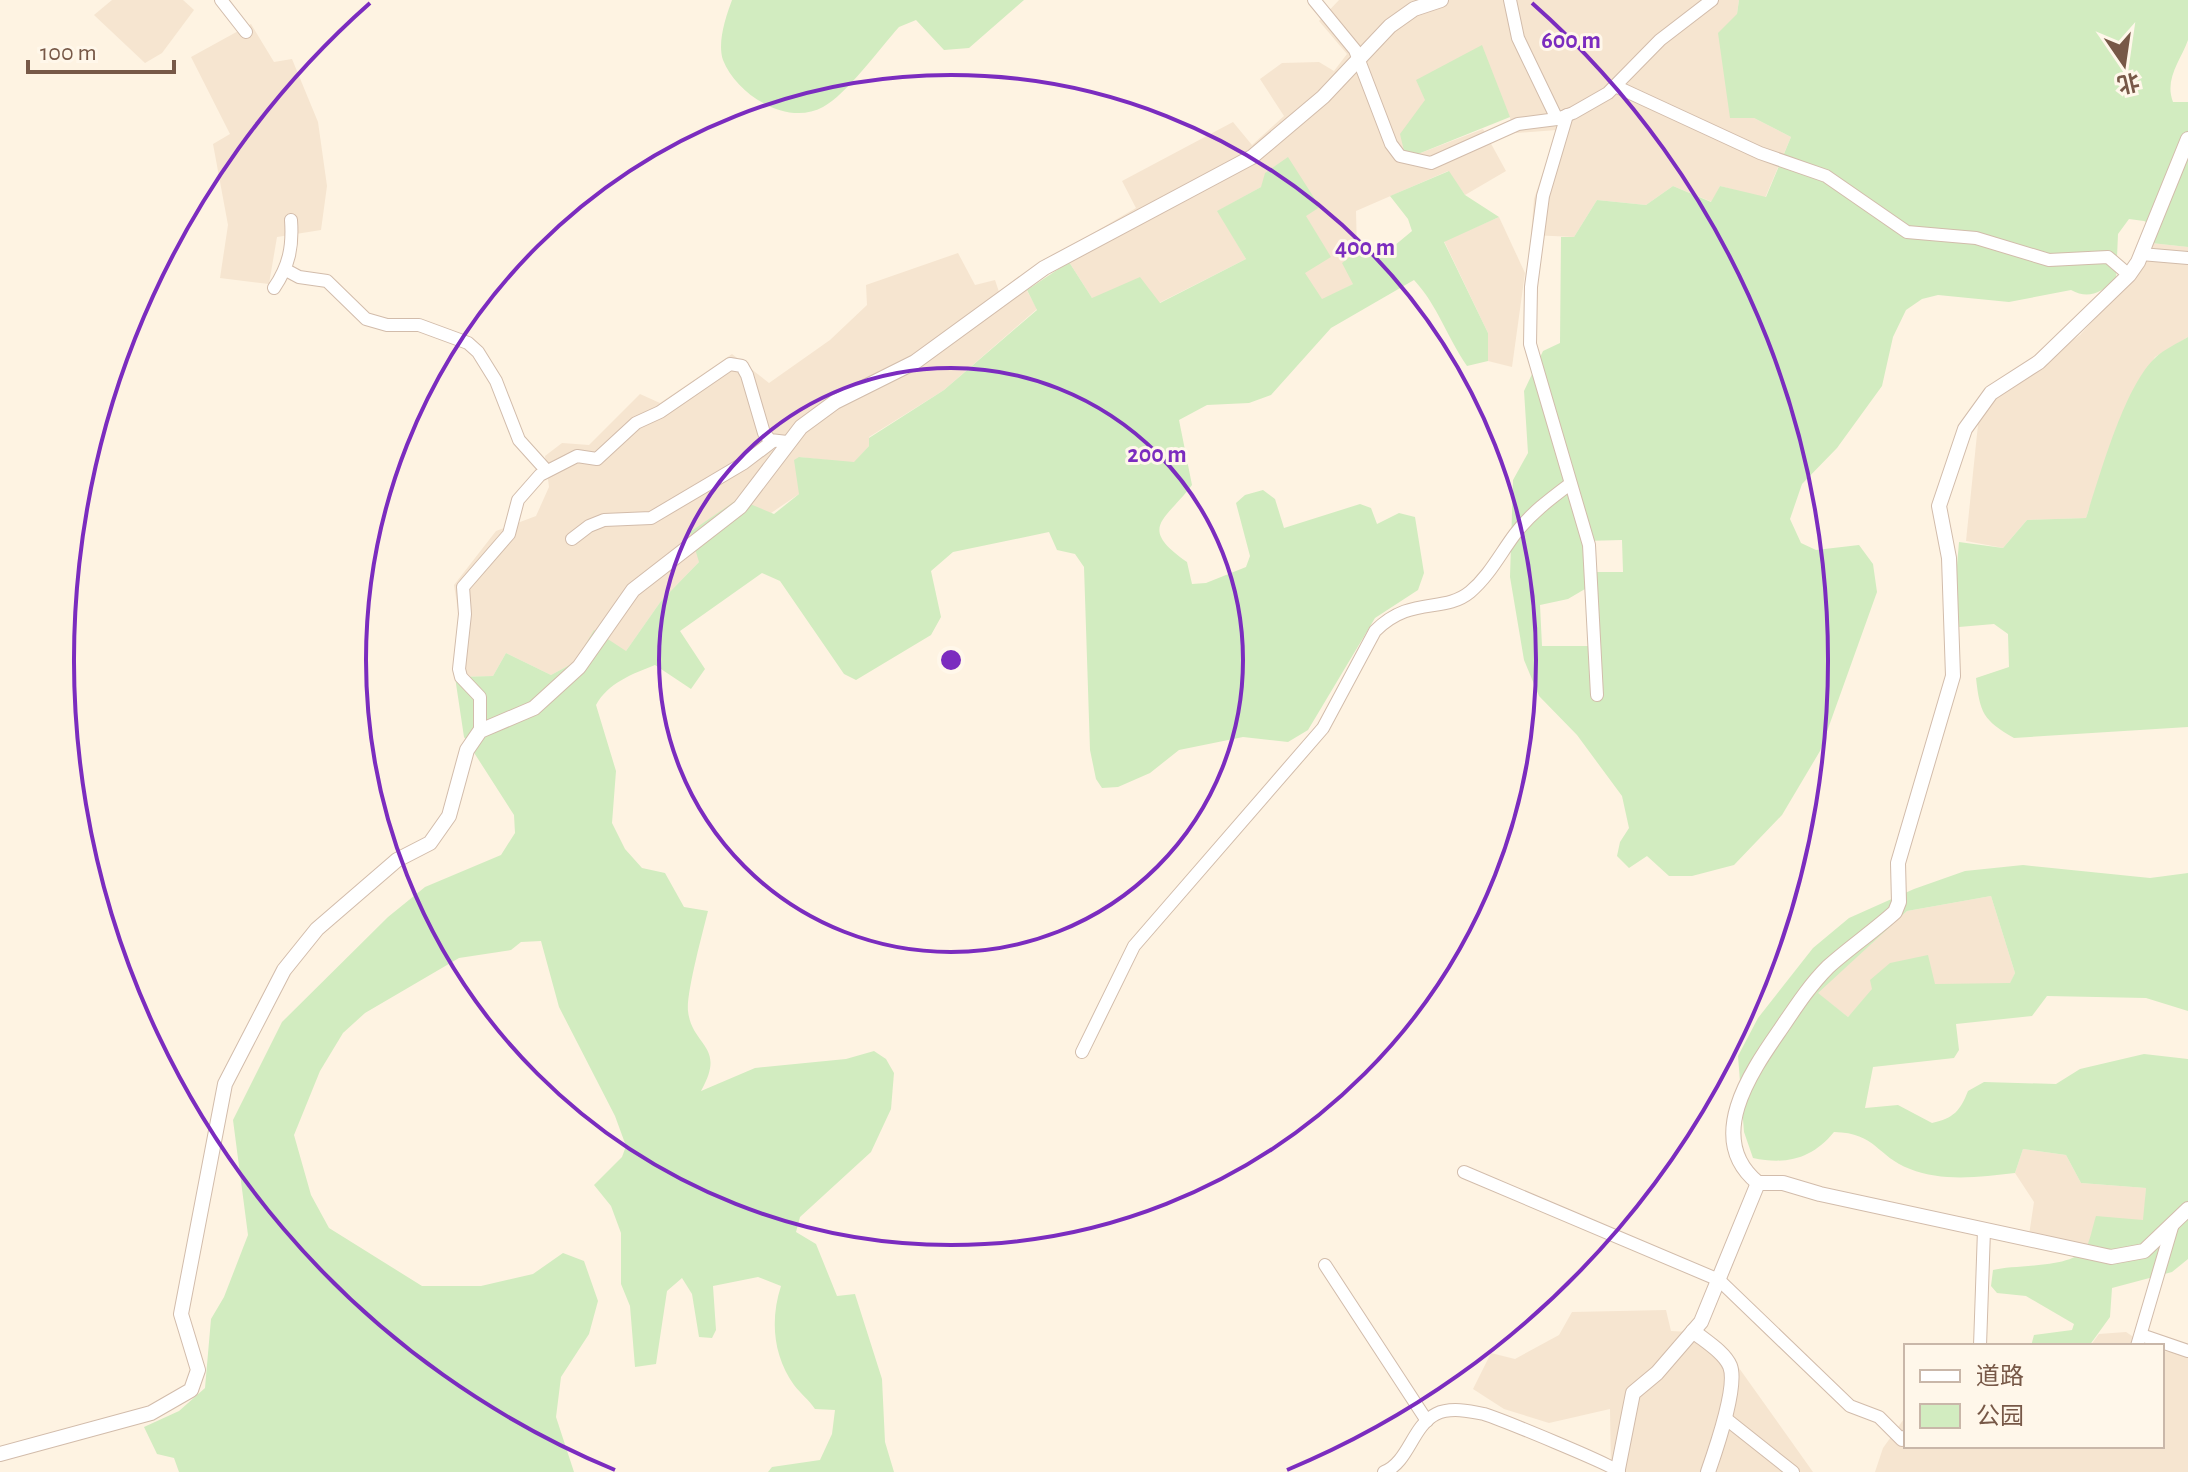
<svg xmlns="http://www.w3.org/2000/svg" width="2188" height="1472" viewBox="0 0 2188 1472" font-family="'Alegreya Sans','Noto Sans SC',sans-serif">
<style>
.residential{fill:#f6e5d0}
.green{fill:#d2ecc0;fill-rule:evenodd}
.lines{fill:none;stroke-linecap:round;stroke-linejoin:round}
.minor-casing{stroke:#d2bcab;stroke-width:14}
.tertiary-casing{stroke:#d2bcab;stroke-width:16}
.minor{stroke:#fff;stroke-width:12}
.tertiary{stroke:#fff;stroke-width:14}
.ring{fill:none;stroke:#7b2cbf;stroke-width:4}
.centre{fill:#7b2cbf;stroke:#fff7ea;stroke-width:4}
.ring-label{font-size:24px;text-anchor:middle;font-weight:bold;fill:#7b2cbf;stroke:#fff7ea;stroke-width:6;stroke-linejoin:round;paint-order:stroke}
</style>
<rect width="100%" height="100%" fill="#fef3e2"/>
<!-- residential -->
<g class="residential">
<polygon points="112,0 183,0 194,10 162,53 145,63 94,15"/>
<polygon points="1339,0 1739,0 1737,14 1754,118 1791,137 1765,198 1720,186 1712,202 1673,186 1646,205 1597,200 1574,237 1531,235 1534,199 1557,130 1516,133 1481,46 1425,100 1418,154 1483,129 1506,171 1465,195 1448,171 1356,211 1357,251 1353,284 1322,300 1304,273 1305,215 1320,207 1261,187 1218,211 1246,259 1159,303 1092,298 1062,251 1136,208 1122,181 1233,122 1252,145 1284,116 1260,79 1282,63 1319,62 1334,71 1347,54 1319,21"/>
<polygon points="251,24 274,62 292,59 318,122 327,186 321,230 277,237 269,284 220,278 228,225 213,144 230,134 191,57"/>
<polygon points="1499,217 1525,273 1512,367 1488,361 1488,333 1444,241"/>
<polygon points="2151,243 2188,247 2188,337 2155,357 2139,382 2117,426 2086,518 2027,520 2003,548 1966,541 1979,415 1996,397 2080,335 2143,265"/>
<polygon points="958,253 975,285 995,280 999,292 1019,276 1037,309 944,390 869,437 869,446 854,463 799,457 799,494 699,562 661,601 626,651 575,662 551,675 506,653 493,676 455,677 459,617 454,585 496,531 536,516 549,487 545,456 562,443 589,445 640,394 660,403 732,354 769,383 830,340 867,305 866,285"/>
<polygon points="1991,896 2015,973 2010,984 1935,984 1873,989 1848,1017 1817,993 1907,911"/>
<polygon points="2023,1149 2066,1155 2081,1183 2146,1188 2144,1220 2087,1248 2029,1235 2034,1202 2015,1173"/>
<polygon points="1666,1310 1671,1331 1708,1333 1739,1368 1813,1472 1611,1472 1610,1409 1549,1423 1504,1409 1473,1389 1491,1353 1515,1359 1559,1335 1572,1312"/>
<polygon points="2126,1332 2147,1346 2090,1346 2099,1334"/>
<polygon points="2162,1351 2188,1354 2188,1472 1875,1472 1883,1448 1906,1416 1906,1446 2162,1446"/>
</g>
<!-- green -->
<g class="green">
<path d="M732,0H1024L969,48L944,50L916,20L899,27C881,47 846,95 823,107C787,127 736,94 723,60C717,43 726,16 732,0Z"/>
<path d="M1739,0H2188C2188,11 2188,29 2188,40C2181,60 2164,79 2173,102H2188V247L2151,243L2158,228L2144,221L2129,219L2118,234L2116,281C2100,292 2089,300 2071,290L2009,302L1938,295L1922,299L1906,310L1893,337L1882,386L1837,448L1802,484L1790,519L1801,543L1816,550L1859,545L1873,564L1877,592L1820,751L1782,815L1734,865L1692,876H1669L1647,856L1629,868L1617,856L1620,842L1629,828L1622,796L1577,735L1539,696L1524,660L1510,577L1513,480L1528,453L1524,391L1543,351L1560,343L1561,237H1574L1597,200L1646,205L1673,186L1711,202L1720,186L1766,197L1791,137L1754,118H1730L1718,33L1737,14ZM1622,540L1623,572H1597L1596,646H1542L1540,605L1568,599L1585,589L1584,541Z"/>
<polygon points="1482,45 1510,117 1418,154 1404,151 1400,134 1425,100 1416,80"/>
<path d="M1288,157L1320,207L1306,216L1331,257L1305,273L1322,299L1353,284L1342,263L1357,251V241L1373,255L1388,251L1412,231L1408,219L1390,196L1449,171L1465,195L1499,217L1444,242L1488,333V361L1467,366C1447,337 1438,306 1414,280L1331,328L1271,395L1249,403L1207,405L1179,420L1192,485C1165,521 1137,527 1187,562L1192,584L1206,583L1246,567L1250,556L1236,503L1245,495L1263,490L1275,499L1284,528L1360,504L1371,508L1377,524L1399,513L1415,517L1424,573L1418,590L1375,618L1308,730L1288,742L1243,737L1179,750L1150,773L1118,787L1102,788L1096,779L1090,750L1084,567L1075,554L1057,550L1049,532L953,552L931,571L941,617L931,635L856,680L844,674L780,581L762,573L680,631L705,669L691,689L655,665C632,674 608,683 596,705L616,771L612,823L625,849L642,868L665,873L684,907L708,911C703,931 686,994 688,1011C692,1047 727,1045 701,1091L755,1068L846,1059L874,1051L886,1059L894,1073L891,1109L871,1152L800,1217L796,1232L816,1244L837,1296L855,1294L882,1379L885,1442L894,1472H768L772,1467L820,1460L832,1434L835,1410L815,1409C809,1400 800,1393 794,1385C773,1355 770,1320 781,1286L758,1277L713,1286L716,1330L712,1338L699,1337L692,1294L682,1278L667,1291L656,1364L635,1367L630,1306L621,1284V1233L611,1206L594,1185L622,1157L626,1146L615,1116L559,1007L541,941L521,942L511,950L459,958L365,1013L343,1033L320,1071L294,1135L311,1195L329,1228L422,1286H481L533,1274L563,1253L584,1261L598,1301L589,1334L561,1377L556,1417L574,1472H179L174,1458L157,1454L144,1427L179,1411L205,1388L211,1319L224,1297L248,1235L233,1120L282,1022L388,917L425,887L501,855L515,833L514,815L464,737L455,677L493,676L506,653L551,675L575,662L594,630L626,651L661,601L699,562L690,532L738,499L774,514L799,494L794,460L799,457L854,462L869,446V438L944,390L1037,310L1027,290L1069,262L1092,298L1140,277L1160,303L1246,259L1217,211L1261,187L1265,173Z"/>
<path d="M2188,337V727L2014,738C1983,720 1980,713 1976,678L2009,667L2008,634L1994,624L1959,627L1956,577L1959,542L2003,548L2027,520L2086,518C2100,476 2124,386 2156,357C2165,349 2178,343 2188,337Z"/>
<path d="M2023,865L2150,878L2188,873V1011L2146,998L2047,996L2032,1016L1956,1024L1959,1050L1954,1058L1873,1067L1865,1108L1898,1105L1932,1123C1954,1118 1960,1111 1968,1091L1984,1082L2056,1084L2080,1069L2144,1054L2188,1059V1259L2172,1272L2112,1288L2110,1317L2089,1346H2031L2034,1335L2072,1330L2074,1324L2026,1296L1997,1293L1991,1286L1993,1270C2017,1264 2076,1269 2087,1246C2091,1237 2093,1225 2096,1216L2143,1220L2146,1188L2081,1183L2066,1155L2023,1149L2015,1173C1980,1177 1943,1182 1910,1169C1876,1156 1877,1133 1834,1132C1812,1159 1786,1165 1753,1158L1744,1132L1738,1056L1758,1018L1813,948L1849,918L1914,889L1965,871ZM1991,896L2015,973L2010,983L1935,984L1928,955L1890,963L1870,980L1872,989L1848,1017L1818,993L1907,911Z"/>
</g>
<g class="lines">
<!-- minor casing -->
<g class="minor-casing">
<g id="minor">
<polyline points="221,0 246,32"/>
<polyline points="1314,0 1355,50 1391,144 1400,156 1431,163 1518,124 1557,119 1573,113 1608,93 1660,40 1712,0"/>
<polyline points="1510,0 1518,38 1557,119"/>
<polyline points="1615,86 1760,153 1826,176 1907,232 1976,238 2049,260 2108,257 2129,275"/>
<polyline points="1567,115 1543,196 1531,287 1530,344 1589,545 1597,695"/>
<polyline points="2141,254 2188,258"/>
<polyline points="286,270 299,277 327,281 366,319 387,325 419,325 468,343 478,352 496,381 519,440 546,470"/>
<path d="M274,288C289,266 293,247 291,220"/>
<polyline points="572,539 589,526 604,520 651,518 744,463 773,441"/>
<polyline points="480,731 480,697 461,677 459,669 465,614 463,587 509,534 518,500 540,475 577,456 597,459 636,423 660,412 730,364 742,366 747,375 764,433 770,440 787,442"/>
<path d="M1082,1052L1134,946L1323,728L1375,631C1411,595 1443,614 1470,592C1489,576 1500,554 1515,534C1530,514 1550,499 1570,484"/>
<polyline points="1464,1172 1719,1280 1850,1406 1879,1417 1902,1440 1906,1436"/>
<polyline points="1325,1265 1427,1421"/>
<polyline points="2141,1335 2188,1351"/>
<polyline points="1980,1346 1984,1230"/>
<polyline points="2137,1346 2172,1227"/>
<polyline points="1725,1418 1793,1472"/>
<path d="M1384,1472C1409,1462 1412,1426 1436,1414C1450,1407 1470,1411 1484,1414C1500,1419 1613,1465 1619,1472"/>
</g>
</g>
<!-- tertiary casing -->
<g class="tertiary-casing">
<g id="tertiary">
<path d="M1758,1183C1704,1139 1751,1072 1780,1030C1795,1008 1809,986 1828,967C1849,948 1874,931 1895,912L1899,902L1898,863L1953,676L1949,558L1939,506L1965,429L1991,393L2039,362L2129,275L2138,262L2188,139"/>
<path d="M1693,1331C1705,1341 1724,1352 1730,1366C1738,1386 1715,1452 1708,1472"/>
<polyline points="0,1454 151,1413 191,1390 198,1370 181,1314 225,1084 284,970 317,929 397,860 430,843 449,816 467,750 480,731 534,708 579,667 633,590 740,507 801,427 835,402 915,362 1044,268 1252,157 1323,97 1390,26 1414,9 1441,0"/>
<polyline points="1618,1469 1633,1393 1657,1373 1701,1322 1758,1183 1783,1183 1820,1194 2111,1257 2144,1251 2188,1209"/>
</g>
</g>
<!-- minor -->
<use href="#minor" class="minor"/>
<!-- tertiary -->
<use href="#tertiary" class="tertiary"/>
</g>
<!-- distance rings -->
<g class="ring">
<circle cx="951" cy="660" r="292"/>
<circle cx="951" cy="660" r="585"/>
<path d="M615 1470A877 877 0 0 1 370 3M1532 3A877 877 0 0 1 1287 1470"/>
</g>
<circle cx="951" cy="660" r="12" class="centre"/>
<g class="ring-label">
<text x="1571" y="48">600 m</text>
<text x="1365" y="255">400 m</text>
<text x="1157" y="462">200 m</text>
</g>
<!-- legend -->
<rect x="1904" y="1344" width="260" height="104" fill="#fff7ea" stroke="#c9b7a9" stroke-width="2"/>
<rect x="1920" y="1370" width="40" height="12" fill="#ffffff" stroke="#c9b7a9" stroke-width="2"/>
<text x="1976" y="1384" font-size="24" fill="#775847">道路</text>
<rect x="1920" y="1404" width="40" height="24" fill="#d2ecc0" stroke="#c9b7a9" stroke-width="2"/>
<text x="1976" y="1424" font-size="24" fill="#775847">公园</text>
<!-- north arrow -->
<g transform="translate(2124 64) rotate(167)" stroke="#fff7ea" stroke-width="6" paint-order="stroke">
<path d="M0-6L14 30L0 20L-14 30Z" fill="#775847"/>
<text y="-12" font-size="22" font-weight="bold" text-anchor="middle" fill="#775847">北</text>
</g>
<!-- scale -->
<path d="M28 60v12h146v-12" fill="none" stroke="#775847" stroke-width="4"/>
<text x="40" y="60" font-size="24" fill="#775847" stroke="#fff7ea" stroke-width="6" paint-order="stroke">100 m</text>
</svg>
